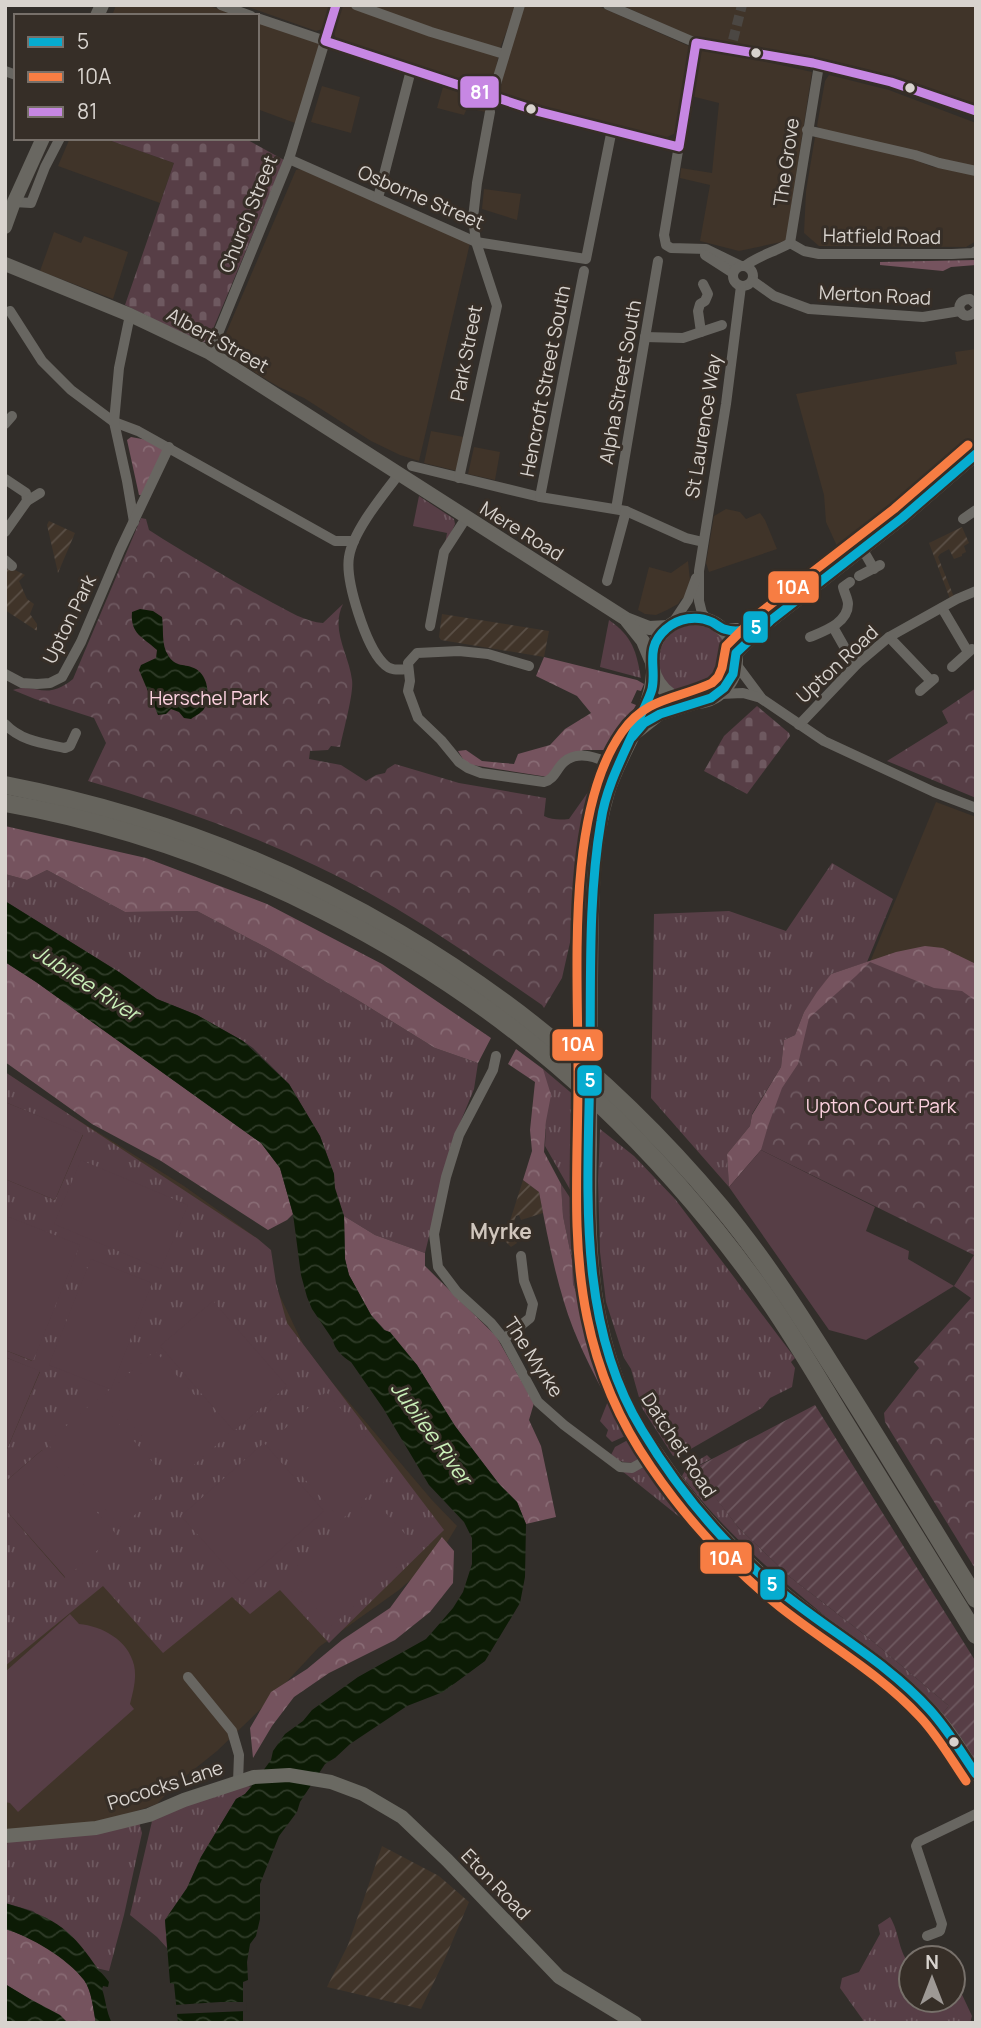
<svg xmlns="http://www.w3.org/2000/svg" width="981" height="2028" viewBox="0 0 981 2028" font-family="Manrope,sans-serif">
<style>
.built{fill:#403429}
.industrial{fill:url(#industrial-furrows)}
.grass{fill:url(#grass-tufts)}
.forest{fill:url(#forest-crowns)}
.cemetery{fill:url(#cemetery-stones)}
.park{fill:url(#park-crowns)}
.garden{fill:url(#garden-furrows)}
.pitch{fill:#573e46}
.water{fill:url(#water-waves)}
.pier{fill:#322e2a}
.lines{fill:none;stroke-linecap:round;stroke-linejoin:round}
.street-tunnel{stroke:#4b4743;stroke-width:10;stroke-dasharray:10 5;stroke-linecap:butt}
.street{stroke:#686661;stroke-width:10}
.secondary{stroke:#6a6962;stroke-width:14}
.primary{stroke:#696761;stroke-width:14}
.highway{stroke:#66645d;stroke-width:18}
.secondary-bridge{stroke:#6a6962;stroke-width:14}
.bus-1-casing{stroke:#362e27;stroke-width:14}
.bus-2-casing{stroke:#362e27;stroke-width:14}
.bus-3-casing{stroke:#362e27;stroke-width:14}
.bus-1{stroke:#06acd0;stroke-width:9}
.bus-2{stroke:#f77d43;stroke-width:9}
.bus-3{stroke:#c787e3;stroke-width:9}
.bus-dot{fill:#d8d3ce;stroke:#362e27;stroke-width:2.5}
.labels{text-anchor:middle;stroke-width:6;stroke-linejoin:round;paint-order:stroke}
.street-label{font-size:19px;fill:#d8d3ce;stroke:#362e27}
.park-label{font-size:19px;fill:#fdd2e0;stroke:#362e27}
.water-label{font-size:21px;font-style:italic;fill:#caf0b9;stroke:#362e27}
.neighbourhood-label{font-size:21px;font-weight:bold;fill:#d0c6bd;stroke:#362e27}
.line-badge{stroke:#362e27;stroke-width:2.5}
.badge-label{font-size:19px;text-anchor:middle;font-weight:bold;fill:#fff}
</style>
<defs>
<pattern id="industrial-furrows" width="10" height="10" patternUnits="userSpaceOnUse" patternTransform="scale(1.75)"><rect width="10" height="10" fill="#403429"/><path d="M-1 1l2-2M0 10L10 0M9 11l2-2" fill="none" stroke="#5b5047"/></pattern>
<pattern id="grass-tufts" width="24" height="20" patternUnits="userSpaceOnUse" patternTransform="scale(1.75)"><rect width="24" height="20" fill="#573e46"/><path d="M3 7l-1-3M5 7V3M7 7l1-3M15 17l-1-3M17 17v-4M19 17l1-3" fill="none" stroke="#6e5960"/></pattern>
<pattern id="forest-crowns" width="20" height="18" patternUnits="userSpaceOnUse" patternTransform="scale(1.75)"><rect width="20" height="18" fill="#75535e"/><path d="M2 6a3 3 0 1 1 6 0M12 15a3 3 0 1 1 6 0" fill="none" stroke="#886b74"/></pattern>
<pattern id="cemetery-stones" width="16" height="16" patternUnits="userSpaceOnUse" patternTransform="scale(1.75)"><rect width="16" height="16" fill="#573e46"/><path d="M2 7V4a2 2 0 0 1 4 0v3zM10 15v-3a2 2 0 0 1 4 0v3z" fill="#6e5960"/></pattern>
<pattern id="park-crowns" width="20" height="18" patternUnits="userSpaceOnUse" patternTransform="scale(1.75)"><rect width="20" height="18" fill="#573e46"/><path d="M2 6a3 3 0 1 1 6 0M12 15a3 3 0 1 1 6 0" fill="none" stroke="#6e5960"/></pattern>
<pattern id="garden-furrows" width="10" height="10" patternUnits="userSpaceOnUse" patternTransform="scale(1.75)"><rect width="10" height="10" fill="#573e46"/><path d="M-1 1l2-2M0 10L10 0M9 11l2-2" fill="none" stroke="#6e5960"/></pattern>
<pattern id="water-waves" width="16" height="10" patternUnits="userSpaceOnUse" patternTransform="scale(1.75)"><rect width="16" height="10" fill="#0c1b05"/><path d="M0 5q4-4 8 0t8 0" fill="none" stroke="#2f3b28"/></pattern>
</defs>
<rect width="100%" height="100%" fill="#322e2a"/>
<!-- built -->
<g class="built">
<polygon points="116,5 206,5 241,16 112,16"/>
<polygon points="243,5 334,5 326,28 316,31"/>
<polygon points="341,5 349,5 430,34 499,54 490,94 336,39 332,29"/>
<polygon points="368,5 517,5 500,48 433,29"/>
<polygon points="522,5 596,5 691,47 676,133 665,138 499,97 507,52"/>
<polygon points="621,5 976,5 976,104 893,76 833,61 693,37"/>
<polygon points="257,21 325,41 295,123 257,109"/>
<polygon points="701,47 812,72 786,241 739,251 700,241 710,185 680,178 681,168 712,173 719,103 691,96"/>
<polygon points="829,75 889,90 976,123 976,168 823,131 817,126 825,81"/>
<polygon points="322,86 360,97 351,133 311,122"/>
<polygon points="443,87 488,101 486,112 467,108 464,115 437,108"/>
<polygon points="815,137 905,156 933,167 976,171 976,241 966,247 819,246 804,233 806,191"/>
<polygon points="70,138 103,138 174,163 160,203 58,166"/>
<polygon points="300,169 470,243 419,461 400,455 371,441 304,398 279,387 236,361 221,345 296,170"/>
<polygon points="484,189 521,194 517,220 482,209"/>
<polygon points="54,232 81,243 84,236 128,252 113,299 40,271"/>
<polygon points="976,349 976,445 946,473 842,557 826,522 824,495 796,394 957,364 955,352"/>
<polygon points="431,431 464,437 457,471 424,463"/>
<polygon points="474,447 500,452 495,480 468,474"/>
<polygon points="726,509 740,512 746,519 760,513 765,520 777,549 709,572 706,563 714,516"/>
<polygon points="688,561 690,580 685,598 681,599 678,604 667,610 656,615 645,614 638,610 649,567 671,573"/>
<polygon points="936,802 976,817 976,1001 870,962"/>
<polygon points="5,1072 51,1103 184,1186 258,1239 278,1292 303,1344 330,1380 432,1500 457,1526 440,1554 399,1590 319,1647 266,1704 217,1751 177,1783 157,1804 5,1856"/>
</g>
<!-- industrial -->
<g class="industrial">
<polygon points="49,521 75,533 58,573 47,525"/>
<polygon points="962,527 969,543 964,546 966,552 962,554 962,556 954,559 949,549 940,554 938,557 954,597 950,599 929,543"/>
<polygon points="9,567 25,575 19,581 27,599 34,604 30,614 37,624 37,631 5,610 5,573"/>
<polygon points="442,614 549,631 544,657 441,640 439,637"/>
<polygon points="523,1180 539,1192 543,1213 521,1220 519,1215 516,1216 511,1232 517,1243 511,1247 504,1240"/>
<polygon points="382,1846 439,1876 469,1902 444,1961 421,2009 327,1987 348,1945"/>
</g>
<!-- grass -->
<g class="grass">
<polygon points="419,496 454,519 455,524 444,550 447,533 413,526"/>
<path d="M609,620C633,637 636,651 641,678L600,667Z"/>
<circle cx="694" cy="660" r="36"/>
<polygon points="832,863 893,899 867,962 831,974 804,1012 795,1035 784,1040 781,1067 752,1114 750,1126 727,1154 729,1187 651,1098 654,914 729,911 786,931"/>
<polygon points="47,870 125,912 197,911 269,949 356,999 435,1048 478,1063 474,1089 451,1145 425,1253 375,1235 344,1216 334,1188 334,1174 320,1136 289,1084 253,1048 243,1041 197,1015 157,999 119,972 5,901 5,874 27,880"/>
<polygon points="543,1069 582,1102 580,1207 545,1146 546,1121"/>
<polygon points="5,1072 258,1239 271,1250 276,1283 287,1323 444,1530 329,1643 280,1590 250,1614 232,1597 163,1653 103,1586 5,1666 5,1509 65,1578 42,1450 5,1482 5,1454 40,1372 5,1357 5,1350 32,1361 10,1217 5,1227 5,1179 55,1200 83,1135 5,1102"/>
<polygon points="600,1129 634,1156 675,1199 795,1358 791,1362 795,1368 792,1387 770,1398 762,1408 689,1450 673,1456 642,1408 631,1369 624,1358 606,1302 600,1252 598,1181"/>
<polygon points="561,1184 580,1213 580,1273 597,1346 573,1284 572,1260 563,1216"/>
<polygon points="611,1399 627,1427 632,1433 612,1442 606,1436 608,1430 600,1421 608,1401"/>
<path d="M637,1435C638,1436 643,1445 643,1445C649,1466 623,1467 611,1455L615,1447Z"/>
<path d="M707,1455L711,1459L693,1468L738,1527L790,1577L870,1639L949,1706L941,1715C912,1689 883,1663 852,1638C790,1587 731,1541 682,1476L687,1467Z"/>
<polygon points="648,1466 656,1467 698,1521 751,1574 622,1471 637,1470"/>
<polygon points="248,1786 251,1787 245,1794 236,1799 201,1857 187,1888 165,1920 167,1948 157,1937 130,1915 153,1817 207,1796"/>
<polygon points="139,1822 142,1833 124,1915 109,1971 96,1968 33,1911 5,1903 5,1855 8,1840"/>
<path d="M890,1917C900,1933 898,1953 911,1965V2000H953V1986H958L972,2016L970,2023H861L863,2020L840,1988L842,1978L859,1972L880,1934L878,1925Z"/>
</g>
<!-- forest -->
<g class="forest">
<polygon points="976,260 976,265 951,267 943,271 880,265 880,262"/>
<polygon points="131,437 164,443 164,449 142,495 139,495 127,440"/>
<polygon points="544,657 637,680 644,684 641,691 637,690 631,703 636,705 615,745 607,750 584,750 566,757 548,777 466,764 458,751 466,750 482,761 514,764 518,754 550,745 565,729 591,713 577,696 536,676"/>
<polygon points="5,826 146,858 267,904 382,964 491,1038 478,1063 435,1048 356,999 269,949 197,911 125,912 47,870 27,880 5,874"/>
<polygon points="925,946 943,948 976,964 976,1027 787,1130 761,1150 729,1187 727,1154 750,1126 752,1115 781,1067 784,1040 795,1035 804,1012 817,992 831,974 896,952"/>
<polygon points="5,962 36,982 261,1143 280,1168 293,1214 287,1220 268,1230 161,1161 92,1124 5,1062"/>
<path d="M516,1049L543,1069L551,1095L546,1121L544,1152L561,1184L563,1216L572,1260L573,1284L597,1346L611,1399L608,1401C591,1369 574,1336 564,1302C553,1266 546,1229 539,1192L523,1180L532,1151L530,1130L535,1082L508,1064Z"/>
<polygon points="344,1216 375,1235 425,1253 425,1266 496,1336 534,1403 529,1420 541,1446 556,1517 526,1524 517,1502 499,1484 455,1426 417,1365 371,1315 349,1275 345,1259"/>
<polygon points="442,1537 454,1551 453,1583 430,1612 395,1640 329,1673 294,1697 272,1726 253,1758 250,1728 271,1692 307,1669 342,1640 390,1608"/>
<path d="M5,1929C31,1936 68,1958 84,1980C92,1991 93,2009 96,2023H68L5,1984Z"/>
</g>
<!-- cemetery -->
<g class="cemetery">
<polygon points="103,138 176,138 181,140 182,138 244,138 284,160 208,341 202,343 125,305 174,163"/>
<polygon points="757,706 789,733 790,736 747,794 704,771 724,736"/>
</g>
<!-- park -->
<g class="park">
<path d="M141,518L146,519L149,530L163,539C199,561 236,583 273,603C288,611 306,622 323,623L343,604C330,630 349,654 352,680C354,693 343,732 340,747L331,746L328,750L310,751L309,759L341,765L366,781L376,775L385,773L387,769L395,764L459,783L546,798L544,816C552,820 560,820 569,819L598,778L600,784L586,834L571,938L562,978L544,1008L542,1005C488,968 435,930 378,898C287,847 188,810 88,781L106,743L94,718L35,699L13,690C38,682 44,702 73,679Z"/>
<polygon points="976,688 976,798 887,761 948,723 942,711"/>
<polygon points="870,962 934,988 962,991 976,1001 976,1570 885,1422 884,1413 919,1368 914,1362 971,1298 954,1286 974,1255 761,1150 768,1126 782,1088 798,1064 809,1018 856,976"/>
</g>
<!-- garden -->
<polygon class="garden" points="815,1405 976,1662 976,1763 941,1715 949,1706 870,1639 790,1577 738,1527 693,1469"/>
<!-- pitch -->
<g class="pitch">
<polygon points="5,1102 83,1134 55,1200 5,1179"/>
<polygon points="761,1150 875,1207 866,1231 909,1251 908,1259 954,1286 866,1340 829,1330 729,1187"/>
<polygon points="81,1160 188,1205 161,1269 54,1224"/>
<polygon points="9,1217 80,1245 33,1361 5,1350 5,1227"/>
<polygon points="91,1259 152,1283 111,1389 155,1351 229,1434 179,1478 105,1394 110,1389 49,1365"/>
<polygon points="213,1301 287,1386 234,1431 160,1346"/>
<polygon points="5,1357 40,1371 5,1454"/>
<polygon points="326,1392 396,1471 341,1520 271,1441"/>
<polygon points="97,1399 171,1483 121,1527 47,1443"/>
<polygon points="264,1443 324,1511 242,1584 181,1516"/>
<polygon points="42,1450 116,1534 66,1578 5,1509 5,1482"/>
<polygon points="372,1498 418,1548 332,1626 287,1575"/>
<path d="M70,1614L79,1624C102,1626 128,1640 134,1665C137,1678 133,1692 130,1704L134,1709L18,1812L10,1803L5,1802V1672Z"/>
</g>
<!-- water -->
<g class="water">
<path d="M140,609L153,611L162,617C164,629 161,645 168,655C175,668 185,663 196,669C208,676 211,697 204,709C201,713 195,716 191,719L184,718L179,712L171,709L166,714L158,715L139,670L141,665L156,658L157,650C143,637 130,634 132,612Z"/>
<path d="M5,901L119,972L157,999L197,1015L243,1041L289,1084L320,1136L334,1174L335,1188L344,1216L345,1259L349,1275L371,1315L384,1330L390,1332L417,1365L455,1426L499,1484L517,1502L526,1524L525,1577L520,1603L485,1661L443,1692L407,1706L350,1744L335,1758L325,1764L300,1802L297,1812L279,1836L260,1884V1919L256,1936L250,1944L247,1962L248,1980L243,1982V2023H178L174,1984L170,1983L165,1920L187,1888L201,1857L236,1799L245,1794L251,1787L271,1760L273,1751L285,1734L303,1721L312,1710L358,1677L426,1639L434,1630L453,1608L463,1592L472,1564V1538L464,1522L429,1485L383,1408L351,1362C343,1357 334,1349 333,1340L312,1309L307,1297L301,1275L293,1214L280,1168L261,1143L36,982L5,962Z"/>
<path d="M5,1903C50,1916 69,1926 95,1965C99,1971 105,1976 109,1982L108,1987L103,1986L102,1989C106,2000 106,2012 112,2023H96C93,2009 92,1991 84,1980C67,1958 31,1937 5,1929Z"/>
<polygon points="5,1984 30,1999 60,2015 68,2023 5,2023"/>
</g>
<!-- pier -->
<polygon class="pier" points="220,2002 246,2002 247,2011 176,2014 174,2005"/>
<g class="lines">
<!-- street-tunnel -->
<polyline class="street-tunnel" points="733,40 742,5"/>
<!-- street -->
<g class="street">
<polyline points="221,5 251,16"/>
<polyline points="356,5 431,32 504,54"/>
<polyline points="608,5 696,43 813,63 891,82 976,111"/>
<polyline points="257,18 492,97 540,112 679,147"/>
<polyline points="696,43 664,235 666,245 671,248 706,249 741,266"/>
<polyline points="5,71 16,75"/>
<polyline points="492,97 520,5"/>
<polyline points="807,130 915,155 939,163 976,171"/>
<polyline points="289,159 476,242 586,259 612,129"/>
<polyline points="378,198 411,70"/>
<polyline points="14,202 31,203 45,167 60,138"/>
<polyline points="790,243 804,251 819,254 952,254 973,253 976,251"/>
<polyline points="705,255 733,273"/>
<circle cx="743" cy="276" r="10"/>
<path d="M745,266C759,255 775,252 790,243L819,65"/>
<polyline points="753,281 774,296 809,309 923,317 960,311"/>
<path d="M976,304L970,299C950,300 962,326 976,311"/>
<polyline points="10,311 42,361 71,390 114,422 138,431 335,541 354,541"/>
<polyline points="130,315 119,368 114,422 127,481 134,522"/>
<polyline points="701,332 698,311 700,304 705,301 708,294 703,284"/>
<polyline points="645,337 683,338 722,325"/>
<polyline points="210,353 289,159 336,5"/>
<polyline points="5,424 12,416"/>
<polyline points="412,466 540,497 626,511 686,538 703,542"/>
<path d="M399,474C383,495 353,531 349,557C345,581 366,646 383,663C390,671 398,670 408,669"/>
<polyline points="459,478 497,306 476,242 473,218 477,183 490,112"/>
<polyline points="5,479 26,493 27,501"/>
<polyline points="540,497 584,271"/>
<polyline points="616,509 658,261"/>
<polyline points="963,519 976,510"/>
<polyline points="5,532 27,501 40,493"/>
<polyline points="863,550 874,569"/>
<polyline points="5,560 12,566"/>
<polyline points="859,576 880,565"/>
<polyline points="607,581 626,511"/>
<polyline points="942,608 968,652"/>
<polyline points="708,620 702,613 699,601 699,571 726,404 741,286"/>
<polyline points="672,624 688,600 696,578"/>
<polyline points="430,626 444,552 466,518"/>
<polyline points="833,627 850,657 857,664"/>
<path d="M810,637C824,631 848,623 848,604C848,599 844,592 843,587L850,582"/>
<polyline points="889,637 931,681"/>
<polyline points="736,664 762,699 824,741 934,792 976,808"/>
<path d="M529,666L488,654L459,651L417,653L408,663L410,681L408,691L418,718L441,740L459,762L468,768L481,773L544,782C555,779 556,769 564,762C580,748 602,760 618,767"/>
<polyline points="952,667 972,649"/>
<polyline points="5,674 22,683 37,684 50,683 62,677 81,642 120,550 169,447"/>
<polyline points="920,691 934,679"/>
<polyline points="720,694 743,693 761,698"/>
<path d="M5,724C21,741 42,743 65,748L70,746L76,733"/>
<polyline points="799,725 857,664 889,637 957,599 976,591"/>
<polyline points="496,1056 493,1070 459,1135 446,1177 434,1234 438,1267 457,1292 491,1323 504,1339 538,1402 564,1425 620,1467 632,1468 657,1454"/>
<polyline points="504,1339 530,1318 533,1304 524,1281 521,1256"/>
<polyline points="188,1677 232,1731 239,1755 238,1782"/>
<polyline points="927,1936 940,1931 942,1924 916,1846 918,1842 976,1814"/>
</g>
<!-- secondary -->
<g class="secondary">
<polyline points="635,733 659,714 697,702"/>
<path d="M591,978C592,917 590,851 608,792C620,753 651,713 653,673"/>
<path d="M590,1144C589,1193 588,1243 595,1292C601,1332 612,1372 629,1409C638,1426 649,1442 660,1458C696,1512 738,1557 789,1598C842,1640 905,1674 947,1730C958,1744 966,1760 976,1774"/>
<polyline points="5,1836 96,1828 149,1815 184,1800 254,1777 289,1775 331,1782 363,1794 402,1817 447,1860 559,1977 635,2023"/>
</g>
<!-- primary -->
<g class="primary">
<polyline points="97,16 102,5"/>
<polyline points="5,227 14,202 43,138"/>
<polyline points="5,264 130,315 210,353 626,619 649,628 668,627"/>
<circle cx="694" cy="660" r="42"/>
<polyline points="627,621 643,641 651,660"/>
<polyline points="724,630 745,630 764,625"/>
<polyline points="736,653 766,624 902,518 976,454"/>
</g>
<!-- highway -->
<g class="highway">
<path d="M5,785C288,840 535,985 720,1206C761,1255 796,1309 830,1363C880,1441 927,1520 976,1599"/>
<path d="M5,803C223,842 439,951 599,1103C657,1158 710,1219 757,1284C787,1325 813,1370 839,1413C885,1487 930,1561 976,1635"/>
</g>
<!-- secondary-bridge -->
<polyline class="secondary-bridge" points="590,1144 591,978"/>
<!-- bus-1 casing -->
<g class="bus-1-casing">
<g id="bus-1">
<path d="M976,454L902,518L766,624C753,628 738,634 724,629C720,628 716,624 712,622C697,615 678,618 666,629C644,648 657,667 652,689C649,700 642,711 638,722C624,754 606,786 601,821C588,898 591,978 590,1055C589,1179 574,1320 642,1430C676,1487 719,1539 769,1582C821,1627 884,1659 930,1710C948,1730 961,1752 976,1774"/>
<polyline points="632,737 644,723 660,714 711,698 724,688 733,674 736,653 769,622"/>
</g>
</g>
<!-- bus-2 casing -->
<g class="bus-2-casing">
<path id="bus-2" d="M966,1781C951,1759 938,1736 920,1717C879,1673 827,1644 780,1607C731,1567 687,1520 651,1467C619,1421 598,1372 587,1317C571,1239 578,1159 578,1080C579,982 564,814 622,732C646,697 678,699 712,683L718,677L722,668L726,646L757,615L894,509L968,445"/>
</g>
<!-- bus-3 casing -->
<g class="bus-3-casing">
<polyline id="bus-3" points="336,5 325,41 540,112 679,147 696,43 813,63 891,82 976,111"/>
</g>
<!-- bus-1 -->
<use href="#bus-1" class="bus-1"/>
<!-- bus-2 -->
<use href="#bus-2" class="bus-2"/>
<!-- bus-3 -->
<use href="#bus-3" class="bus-3"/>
</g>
<!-- markers -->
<g class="bus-dot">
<circle cx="756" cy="53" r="6"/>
<circle cx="910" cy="88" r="6"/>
<circle cx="531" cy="109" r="6"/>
<circle cx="954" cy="1742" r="6"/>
</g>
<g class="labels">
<!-- street labels -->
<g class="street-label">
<text transform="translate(786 162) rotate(-82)" y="7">The Grove</text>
<text transform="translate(421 197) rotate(23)" y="7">Osborne Street</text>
<text transform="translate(248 214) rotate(-68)" y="7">Church Street</text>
<text transform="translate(882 236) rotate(1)" y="7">Hatfield Road</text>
<text transform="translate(875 295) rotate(3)" y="7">Merton Road</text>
<text transform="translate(218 340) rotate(29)" y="7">Albert Street</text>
<text transform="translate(466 353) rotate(-79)" y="7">Park Street</text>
<text transform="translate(545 381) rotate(-79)" y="7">Hencroft Street South</text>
<text transform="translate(620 382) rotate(-80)" y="7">Alpha Street South</text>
<text transform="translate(703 426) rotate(-81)" y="7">St Laurence Way</text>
<text transform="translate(522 531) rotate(32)" y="7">Mere Road</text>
<text transform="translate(69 619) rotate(-64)" y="7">Upton Park</text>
<text transform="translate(837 664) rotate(-43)" y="7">Upton Road</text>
<text transform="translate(534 1357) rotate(57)" y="7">The Myrke</text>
<text transform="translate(679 1445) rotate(57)" y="7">Datchet Road</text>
<text transform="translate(165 1785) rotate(-18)" y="7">Pococks Lane</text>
<text transform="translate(496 1884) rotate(46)" y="7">Eton Road</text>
</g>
<!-- park labels -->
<g class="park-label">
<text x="209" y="705">Herschel Park</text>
<text x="881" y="1113">Upton Court Park</text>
</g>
<!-- water labels -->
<g class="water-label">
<text transform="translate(86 983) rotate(33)" y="7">Jubilee River</text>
<text transform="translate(431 1433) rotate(54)" y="7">Jubilee River</text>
</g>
<!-- neighbourhood labels -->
<g class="neighbourhood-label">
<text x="501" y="1239">Myrke</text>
</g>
</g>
<g class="line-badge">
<rect x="459" y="75" width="41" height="34" rx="7" fill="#c787e3"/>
<rect x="767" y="570" width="53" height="34" rx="7" fill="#f77d43"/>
<rect x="742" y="610" width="27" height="34" rx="7" fill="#06acd0"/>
<rect x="551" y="1028" width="53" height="34" rx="7" fill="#f77d43"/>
<rect x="576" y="1064" width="27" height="33" rx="7" fill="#06acd0"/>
<rect x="699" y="1541" width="54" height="34" rx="7" fill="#f77d43"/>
<rect x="759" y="1568" width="27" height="33" rx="7" fill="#06acd0"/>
</g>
<g class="badge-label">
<text x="480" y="99">81</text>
<text x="793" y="594">10A</text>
<text x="756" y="634">5</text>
<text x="578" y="1051">10A</text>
<text x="590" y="1087">5</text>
<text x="726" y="1565">10A</text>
<text x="772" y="1591">5</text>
</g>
<!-- border -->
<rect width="981" height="2028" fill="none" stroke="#d8d3ce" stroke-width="14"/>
<!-- legend -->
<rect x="14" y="14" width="245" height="126" fill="#362e27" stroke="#77706a" stroke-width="2"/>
<rect x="28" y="37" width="35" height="10" fill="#06acd0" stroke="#77706a" stroke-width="2"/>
<text x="77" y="49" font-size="21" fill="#d8d3ce">5</text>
<rect x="28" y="72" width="35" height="10" fill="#f77d43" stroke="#77706a" stroke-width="2"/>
<text x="77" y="84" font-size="21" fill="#d8d3ce">10A</text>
<rect x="28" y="107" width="35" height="10" fill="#c787e3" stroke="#77706a" stroke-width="2"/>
<text x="77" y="119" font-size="21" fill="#d8d3ce">81</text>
<!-- north arrow -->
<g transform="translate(932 1979)"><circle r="33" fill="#362e27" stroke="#77706a" stroke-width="2"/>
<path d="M0-5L12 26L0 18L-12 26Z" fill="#9e9995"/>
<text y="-10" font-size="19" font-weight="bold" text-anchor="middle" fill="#d8d3ce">N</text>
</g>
</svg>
